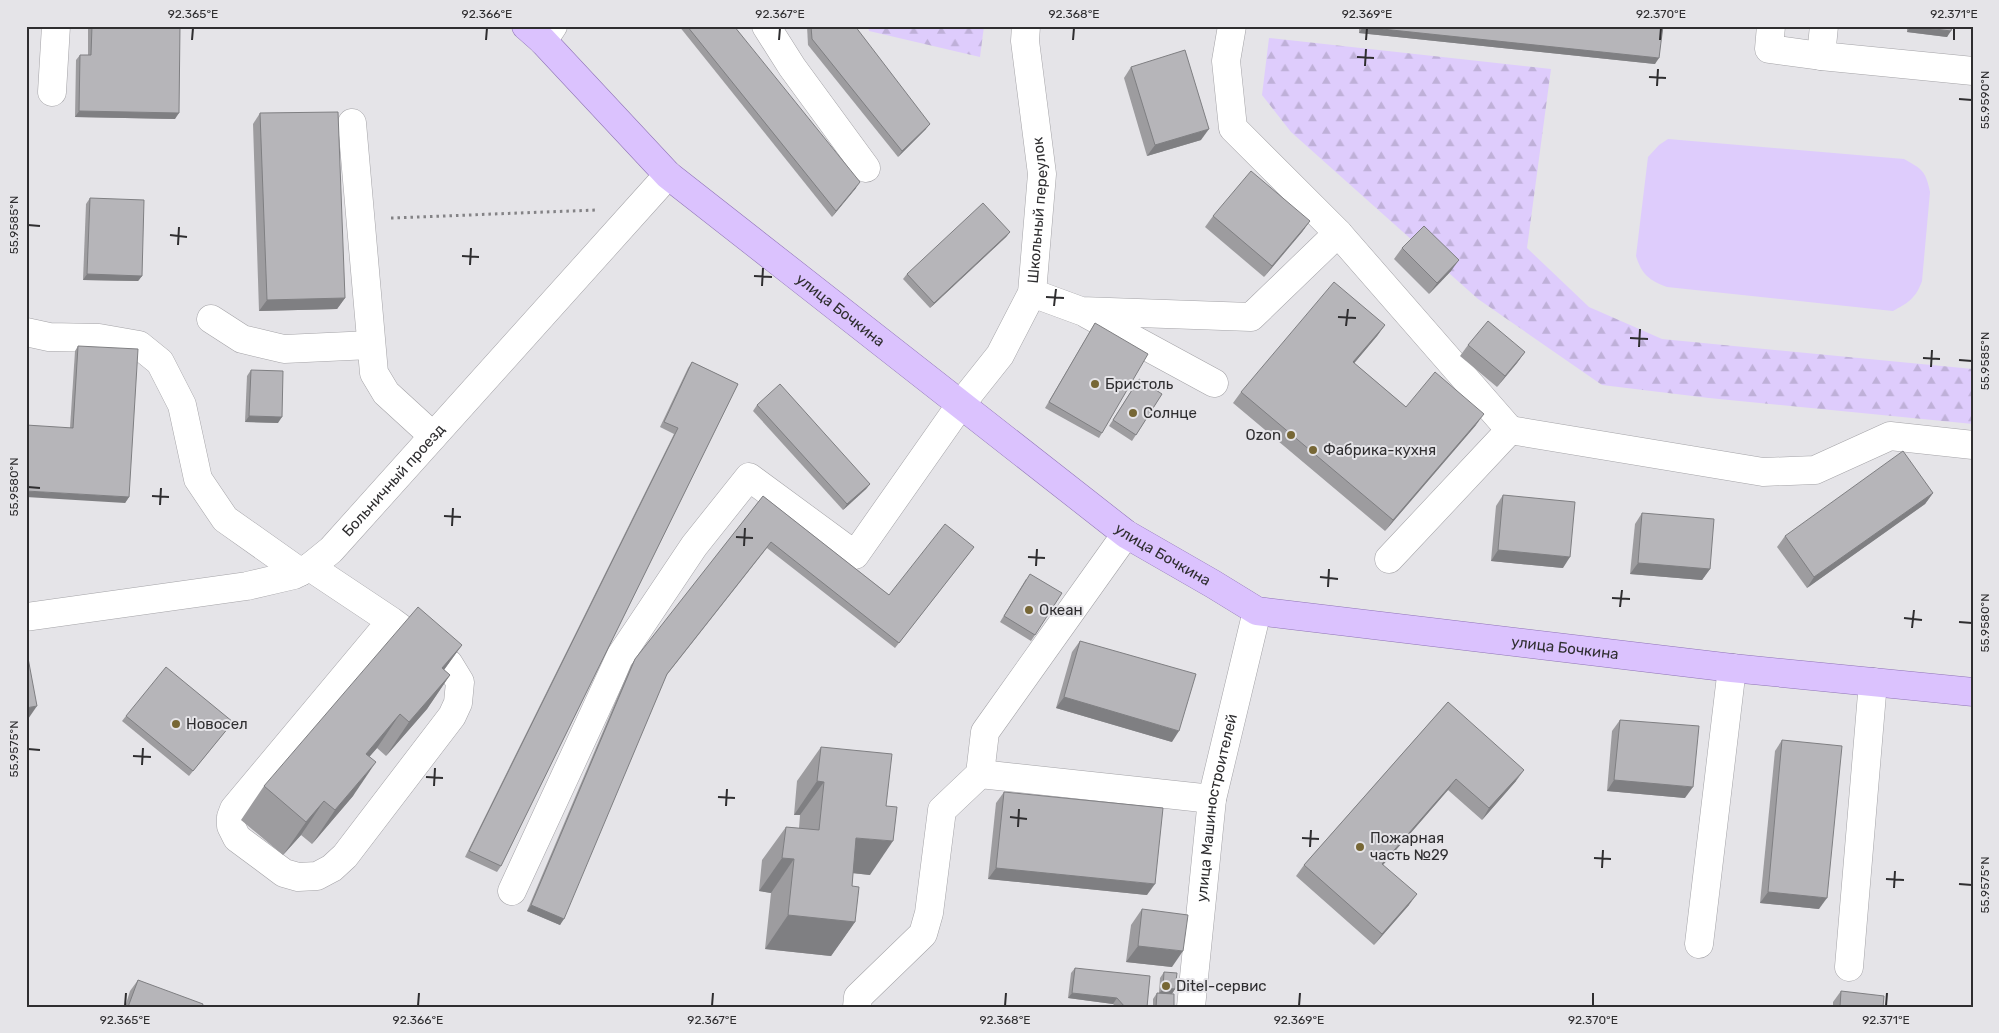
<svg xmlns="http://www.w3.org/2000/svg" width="1999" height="1033" viewBox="0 0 1999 1033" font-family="Rubik,sans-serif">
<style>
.forest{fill:url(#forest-firs)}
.pitch{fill:#deccfc}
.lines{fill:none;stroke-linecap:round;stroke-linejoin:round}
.minor-casing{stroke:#a4a3a7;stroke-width:29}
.major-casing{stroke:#8f74b6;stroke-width:29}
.path{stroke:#838285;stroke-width:3;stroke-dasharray:2.5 4;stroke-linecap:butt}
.minor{stroke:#fff;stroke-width:28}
.major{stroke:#dbc2fe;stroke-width:28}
.wall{fill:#9d9c9f}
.shaded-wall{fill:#7f7f82}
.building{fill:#b6b5b9;stroke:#7f7f82}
.ticks{fill:none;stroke:#2f2e30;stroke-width:2}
.poi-dot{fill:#776735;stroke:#e5e4e8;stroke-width:2}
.labels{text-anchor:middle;stroke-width:4;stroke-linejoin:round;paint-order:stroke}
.street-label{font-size:15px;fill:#2f2e30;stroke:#e5e4e8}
.poi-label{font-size:15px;fill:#2f2e30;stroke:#e5e4e8;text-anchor:start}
.neatline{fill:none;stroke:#2f2e30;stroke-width:2}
.ticks-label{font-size:12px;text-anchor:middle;fill:#2f2e30}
</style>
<defs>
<pattern id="forest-firs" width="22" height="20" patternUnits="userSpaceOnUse" patternTransform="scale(1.25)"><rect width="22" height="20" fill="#deccfc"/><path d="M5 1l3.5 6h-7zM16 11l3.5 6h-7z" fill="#bfb0d8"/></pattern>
</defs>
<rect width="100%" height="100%" fill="#e5e4e8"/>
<!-- forest -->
<g class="forest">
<polygon points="868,26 984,26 980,57 869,31"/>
<polygon points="1269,38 1551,69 1527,248 1589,307 1662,339 1973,369 1973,424 1709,398 1602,385 1478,299 1291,132 1262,95"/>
</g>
<!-- pitch -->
<path class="pitch" d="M1668,139L1904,159C1922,169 1926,171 1930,192L1922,281C1916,298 1908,303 1893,311L1667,287C1649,280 1642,275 1636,256L1648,157L1659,145Z"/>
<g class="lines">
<!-- minor casing -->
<g class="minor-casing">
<g id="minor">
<polyline points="766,26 792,67 866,168"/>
<polyline points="1232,26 1226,61 1233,128 1338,233"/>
<polyline points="1771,26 1769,49 1821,56"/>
<polyline points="1824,26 1821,56 1973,71"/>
<polyline points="543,41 553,26"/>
<polyline points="52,92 56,26"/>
<polyline points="352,123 374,373 386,393 433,436"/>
<polyline points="1032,293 1081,311 1251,317 1338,233 1510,430"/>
<polyline points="1087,314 1214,383"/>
<polyline points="211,319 242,339 284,349 371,345"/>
<polyline points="26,332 49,337 99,338 139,345 160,362 182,405 198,479 225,519 300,572"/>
<polyline points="1389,559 1510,430 1763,472 1815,470 1890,436 1973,445"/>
<polyline points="310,567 391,621 449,664 460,682 458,703 452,716 345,856 332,868 317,876 298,877 284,873 237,838 231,826 231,817 234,809 391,621"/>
<path id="s1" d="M26,617L247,586L294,575L310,567L331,550L668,175"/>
<polyline points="980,774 1212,799"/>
<path id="s2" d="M512,891L621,655L694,546L749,477L855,555L961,404L1000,355L1032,293L1042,174L1025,41L1026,26"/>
<polyline points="1699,944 1732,668"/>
<polyline points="1849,967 1873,682"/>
<polyline points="857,1007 858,997 923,934 929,913 942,810 980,774 985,732 1126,534"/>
<path id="s3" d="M1191,1007L1212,799L1257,611"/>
</g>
</g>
<!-- major casing -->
<g class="major-casing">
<g id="major">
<path id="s4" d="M526,26L543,41L668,175L1126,534L1213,584L1257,611L1732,668L1973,692"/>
</g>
</g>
<!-- path -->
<polyline class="path" points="391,218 597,210"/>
<!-- minor -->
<use href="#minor" class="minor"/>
<!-- major -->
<use href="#major" class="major"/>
</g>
<!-- wall -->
<g class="wall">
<polygon points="88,26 180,26 175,119 75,117 76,60 80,55 88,55"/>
<polygon points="679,26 734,26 856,188 832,217"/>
<polygon points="807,26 855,26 926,129 898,157 808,45"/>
<polygon points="1359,26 1663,26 1655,64 1359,33"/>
<polygon points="1907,26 1952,26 1947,37 1907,32"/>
<polygon points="1131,67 1201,140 1147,156 1124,78"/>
<polygon points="260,113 345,298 337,309 259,311 253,124"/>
<polygon points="90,198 142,276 138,281 83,280 86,204"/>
<polygon points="1213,216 1310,221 1302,232 1264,277 1205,227"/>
<polygon points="1010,232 1006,237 930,308 903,279 907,274"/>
<polygon points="1402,248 1451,271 1429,294 1394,259"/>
<polygon points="1095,323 1102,433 1099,438 1045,408"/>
<polygon points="1385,325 1377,336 1354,363 1406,407 1476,425 1385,531 1233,403 1241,392"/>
<polygon points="1468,345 1525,352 1517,363 1497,387 1460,356"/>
<polygon points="78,346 129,497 125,503 70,428 75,351"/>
<polygon points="692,362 738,384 501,866 497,872 465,857 674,434 660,427 688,368"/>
<polygon points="251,370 278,423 245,422 247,376"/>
<polygon points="1135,385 1162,394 1132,441 1109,426"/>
<polygon points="757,405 870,484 866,489 843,510 753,411"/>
<polygon points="1933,493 1925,504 1807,588 1777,547 1785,536"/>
<polygon points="1503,495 1563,568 1491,561 1496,506"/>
<polygon points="763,496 889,595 974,547 895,648 767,548 666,676 560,925 527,911 631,665"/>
<polygon points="1642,513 1710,569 1702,580 1630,574 1635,524"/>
<polygon points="1026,579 1035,635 1031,641 1000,622"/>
<polygon points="1080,641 1172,742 1056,708 1072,652"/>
<polygon points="462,645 444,670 450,675 427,709 386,756 377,748 370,756 353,796 312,844 301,835 283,855 241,820 264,786"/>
<polygon points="1448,702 1516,781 1482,820 1448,790 1383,865 1409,905 1374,945 1296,876 1304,865"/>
<polygon points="126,716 233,722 189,776 122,721"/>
<polygon points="1620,720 1685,798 1607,791 1612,731"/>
<polygon points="1782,740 1819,909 1760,903 1775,751"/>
<polygon points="821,747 870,875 853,873 852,886 855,922 831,956 765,949 771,893 759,891 762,860 786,827 799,828 800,815 794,815 797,781"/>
<polygon points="1004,792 1147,895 988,879 996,803"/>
<polygon points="1142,909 1172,967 1126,962 1131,925"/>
<polygon points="1075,968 1147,1007 1116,1007 1113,1004 1068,998 1071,973"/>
<polygon points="1164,972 1175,989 1172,994 1174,1007 1153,1007 1153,999 1157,993 1159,993 1160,978"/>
<polygon points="138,980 202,1007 125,1007 130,991"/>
<polygon points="1841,991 1883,1007 1833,1007 1833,1002"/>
</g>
<!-- shaded-wall -->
<g class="shaded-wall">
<polygon points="1363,27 1659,58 1655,64 1359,33"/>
<polygon points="1910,27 1951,31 1947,37 1907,32"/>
<polygon points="79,111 179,113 175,119 75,117"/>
<polygon points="930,124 926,129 898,157 902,151"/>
<polygon points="1209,129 1201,140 1147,156 1155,145"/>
<polygon points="860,182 856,188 832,217 836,211"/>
<polygon points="1310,221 1302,232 1264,277 1272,266"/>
<polygon points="1010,232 1006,237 930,308 934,303"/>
<polygon points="1459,260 1451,271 1429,294 1437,283"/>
<polygon points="87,274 142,276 138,281 83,280"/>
<polygon points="345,298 337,309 259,311 267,300"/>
<polygon points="1385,325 1377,336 1346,373 1353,362"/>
<polygon points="1525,352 1517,363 1497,387 1505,376"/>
<polygon points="1484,414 1476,425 1385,531 1393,520"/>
<polygon points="249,416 282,417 278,423 245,422"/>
<polygon points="870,484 866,489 843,510 847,504"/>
<polygon points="26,491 129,497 125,503 26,497"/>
<polygon points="1933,493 1925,504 1807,588 1814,577"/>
<polygon points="1498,550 1570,557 1563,568 1491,561"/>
<polygon points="1638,563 1710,569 1702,580 1630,574"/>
<polygon points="462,645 438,678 442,668"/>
<polygon points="450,675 427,709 386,756 409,722"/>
<polygon points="1064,697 1179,731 1172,742 1056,708"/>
<polygon points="37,706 26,722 26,708"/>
<polygon points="400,714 377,748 343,787 366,754"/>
<polygon points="376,762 353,796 312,844 335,810"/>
<polygon points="1524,770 1516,781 1482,820 1489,808"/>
<polygon points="1456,779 1448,790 1374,875 1382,864"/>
<polygon points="1614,780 1693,787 1685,798 1607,791"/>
<polygon points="817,781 824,782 800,815 794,815"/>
<polygon points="324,801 301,835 283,855 306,822"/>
<polygon points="856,838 893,841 870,875 833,871"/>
<polygon points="782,858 794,859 771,893 759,891"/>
<polygon points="996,868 1155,884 1147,895 988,879"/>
<polygon points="1768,892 1827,898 1819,909 1760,903"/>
<polygon points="1417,894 1409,905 1374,945 1382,934"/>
<polygon points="531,905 564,919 560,925 527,911"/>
<polygon points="788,915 855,922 831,956 765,949"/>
<polygon points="1138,946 1183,951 1172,967 1126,962"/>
<polygon points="1163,988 1175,989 1171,995 1159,994"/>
<polygon points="1072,993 1117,998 1113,1004 1068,998"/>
</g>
<!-- building -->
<g class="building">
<polygon points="92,26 180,26 179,113 79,111 80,55 91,55"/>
<polygon points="687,26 734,26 860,182 836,211"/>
<polygon points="811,26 855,26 930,124 902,151 812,39"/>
<polygon points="1363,26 1663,26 1659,58 1363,27"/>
<polygon points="1911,26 1952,26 1951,31"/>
<polygon points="1185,50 1209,129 1155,145 1131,67"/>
<polygon points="338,112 345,298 267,300 260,113"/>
<polygon points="1251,171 1310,221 1272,266 1213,216"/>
<polygon points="90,198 144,200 142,276 87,274"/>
<polygon points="983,203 1010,232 934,303 907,274"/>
<polygon points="1424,226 1459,260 1437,283 1402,248"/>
<polygon points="1334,282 1385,325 1353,362 1406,407 1435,372 1484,414 1393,520 1241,392"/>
<polygon points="1488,321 1525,352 1505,376 1468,345"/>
<polygon points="1095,323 1148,354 1102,433 1049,402"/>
<polygon points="78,346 138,349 129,497 26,491 26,425 73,428"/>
<polygon points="692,362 738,384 501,866 469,851 678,428 664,422"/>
<polygon points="251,370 283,371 282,417 249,416"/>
<polygon points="1139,379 1162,394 1136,435 1113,420"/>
<polygon points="780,384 870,484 847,504 757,405"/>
<polygon points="1903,451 1933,493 1814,577 1785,536"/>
<polygon points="1503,495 1575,502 1570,557 1498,550"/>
<polygon points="763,496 889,595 945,524 974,547 899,643 771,542 667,674 564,919 531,905 635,659"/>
<polygon points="1642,513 1714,519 1710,569 1638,563"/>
<polygon points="1030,574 1062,593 1035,635 1004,616"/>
<polygon points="418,607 462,645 442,668 450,675 409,722 400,714 366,754 376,762 335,810 324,801 306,822 264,786"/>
<polygon points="1080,641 1196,674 1179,731 1064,697"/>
<polygon points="26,658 28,658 37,706 26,708"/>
<polygon points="166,667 233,722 193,771 126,716"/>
<polygon points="1448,702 1524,770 1489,808 1456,779 1382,864 1417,894 1382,934 1304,865"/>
<polygon points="1620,720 1699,726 1693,787 1614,780"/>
<polygon points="1782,740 1842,746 1827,898 1768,892"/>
<polygon points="821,747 892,754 886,806 897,807 893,841 856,838 852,886 859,887 855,922 788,915 794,859 782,858 786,827 819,830 824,782 817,781"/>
<polygon points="1004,792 1163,808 1155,884 996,868"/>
<polygon points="1142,909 1188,915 1183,951 1138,946"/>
<polygon points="1075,968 1150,976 1147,1007 1125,1007 1117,998 1072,993"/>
<polygon points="1164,972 1177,973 1175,989 1163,988"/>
<polygon points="138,980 203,1004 202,1007 128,1007"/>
<polygon points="1841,991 1884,996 1883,1007 1840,1007"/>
<polygon points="1157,993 1174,994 1174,1007 1156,1007"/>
</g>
<!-- ticks -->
<path class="ticks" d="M192,40L193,28M486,40L487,28M779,40L780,28M1073,40L1074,28M1366,40L1367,28M1660,40L1661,28M1954,40V28M1357,57L1374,58M1365,66L1366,49M1649,77L1666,78M1657,86L1658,69M1959,99L1972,100M28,225L40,226M170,235L187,237M178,245L179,227M462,256L479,257M470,265L471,248M754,276L772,277M762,286L763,268M1046,297L1064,298M1054,306L1056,289M1338,317L1356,318M1346,326L1348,309M1630,338L1648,339M1639,347L1640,329M1923,358L1940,359M1959,360L1972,361M1931,367L1932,350M28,487L40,488M152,496L169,497M160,505L161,488M444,516L461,517M452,526L453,508M736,537L753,538M744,546L745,528M1028,557L1045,558M1036,566L1037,549M1320,577L1338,579M1328,587L1329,569M1612,598L1630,599M1620,607L1622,590M1904,618L1922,620M1959,622L1972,623M1912,628L1914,610M28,749L40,750M133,756L151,757M142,765L143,748M426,777L443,778M434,786L435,768M718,797L735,798M726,806L727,789M1010,817L1027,819M1018,827L1019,809M1302,838L1319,839M1310,847L1311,830M1594,858L1611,859M1602,868L1603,850M1886,879L1904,880M1959,884L1972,885M1894,888L1895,871M125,1006L126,993M418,1006L419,993M712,1006L713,993M1005,1006L1006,993M1299,1006L1300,993M1593,1006V993M1886,1006L1887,993"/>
<!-- markers -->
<g class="poi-dot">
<circle cx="1095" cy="384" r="5"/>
<circle cx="1133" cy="413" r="5"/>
<circle cx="1291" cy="435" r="5"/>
<circle cx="1313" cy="450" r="5"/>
<circle cx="1029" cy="610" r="5"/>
<circle cx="176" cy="724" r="5"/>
<circle cx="1360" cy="847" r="5"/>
<circle cx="1166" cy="986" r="5"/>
</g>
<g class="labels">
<!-- street labels -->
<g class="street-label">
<text dy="5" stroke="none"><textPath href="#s2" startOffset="1011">Школьный переулок</textPath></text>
<text dy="5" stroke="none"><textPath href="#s4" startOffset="425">улица Бочкина</textPath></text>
<text dy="5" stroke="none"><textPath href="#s1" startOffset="410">Больничный проезд</textPath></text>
<text dy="5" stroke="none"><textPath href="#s4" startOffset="830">улица Бочкина</textPath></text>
<text dy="5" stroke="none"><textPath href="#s4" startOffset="1250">улица Бочкина</textPath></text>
<text dy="5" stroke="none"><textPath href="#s3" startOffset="201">улица Машиностроителей</textPath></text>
</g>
<!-- poi labels -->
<g class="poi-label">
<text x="1105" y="389">Бристоль</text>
<text x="1143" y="418">Солнце</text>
<text x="1281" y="440" text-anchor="end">Ozon</text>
<text x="1323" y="455">Фабрика-кухня</text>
<text x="1039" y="615">Океан</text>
<text x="186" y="729">Новосел</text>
<text x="1370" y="843">Пожарная<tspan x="1370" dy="17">часть №29</tspan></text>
<text x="1176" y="991">Ditel-сервис</text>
</g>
</g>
<!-- border -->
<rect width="1999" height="1033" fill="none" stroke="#e5e4e8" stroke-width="55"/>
<rect x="28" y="28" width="1944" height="978" class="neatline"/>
<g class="ticks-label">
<text x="193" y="18">92.365°E</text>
<text x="487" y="18">92.366°E</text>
<text x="780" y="18">92.367°E</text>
<text x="1074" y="18">92.368°E</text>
<text x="1367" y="18">92.369°E</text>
<text x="1661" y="18">92.370°E</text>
<text x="1954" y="18">92.371°E</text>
<text transform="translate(1985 100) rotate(-90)" y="4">55.9590°N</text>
<text transform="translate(14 225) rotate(-90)" y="4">55.9585°N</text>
<text transform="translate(1985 361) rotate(-90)" y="4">55.9585°N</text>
<text transform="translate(14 487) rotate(-90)" y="4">55.9580°N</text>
<text transform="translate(1985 623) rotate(-90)" y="4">55.9580°N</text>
<text transform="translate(14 749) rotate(-90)" y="4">55.9575°N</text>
<text transform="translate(1985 885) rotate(-90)" y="4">55.9575°N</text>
<text x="125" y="1024">92.365°E</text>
<text x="418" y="1024">92.366°E</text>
<text x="712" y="1024">92.367°E</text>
<text x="1005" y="1024">92.368°E</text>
<text x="1299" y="1024">92.369°E</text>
<text x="1593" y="1024">92.370°E</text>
<text x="1886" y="1024">92.371°E</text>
</g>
</svg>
